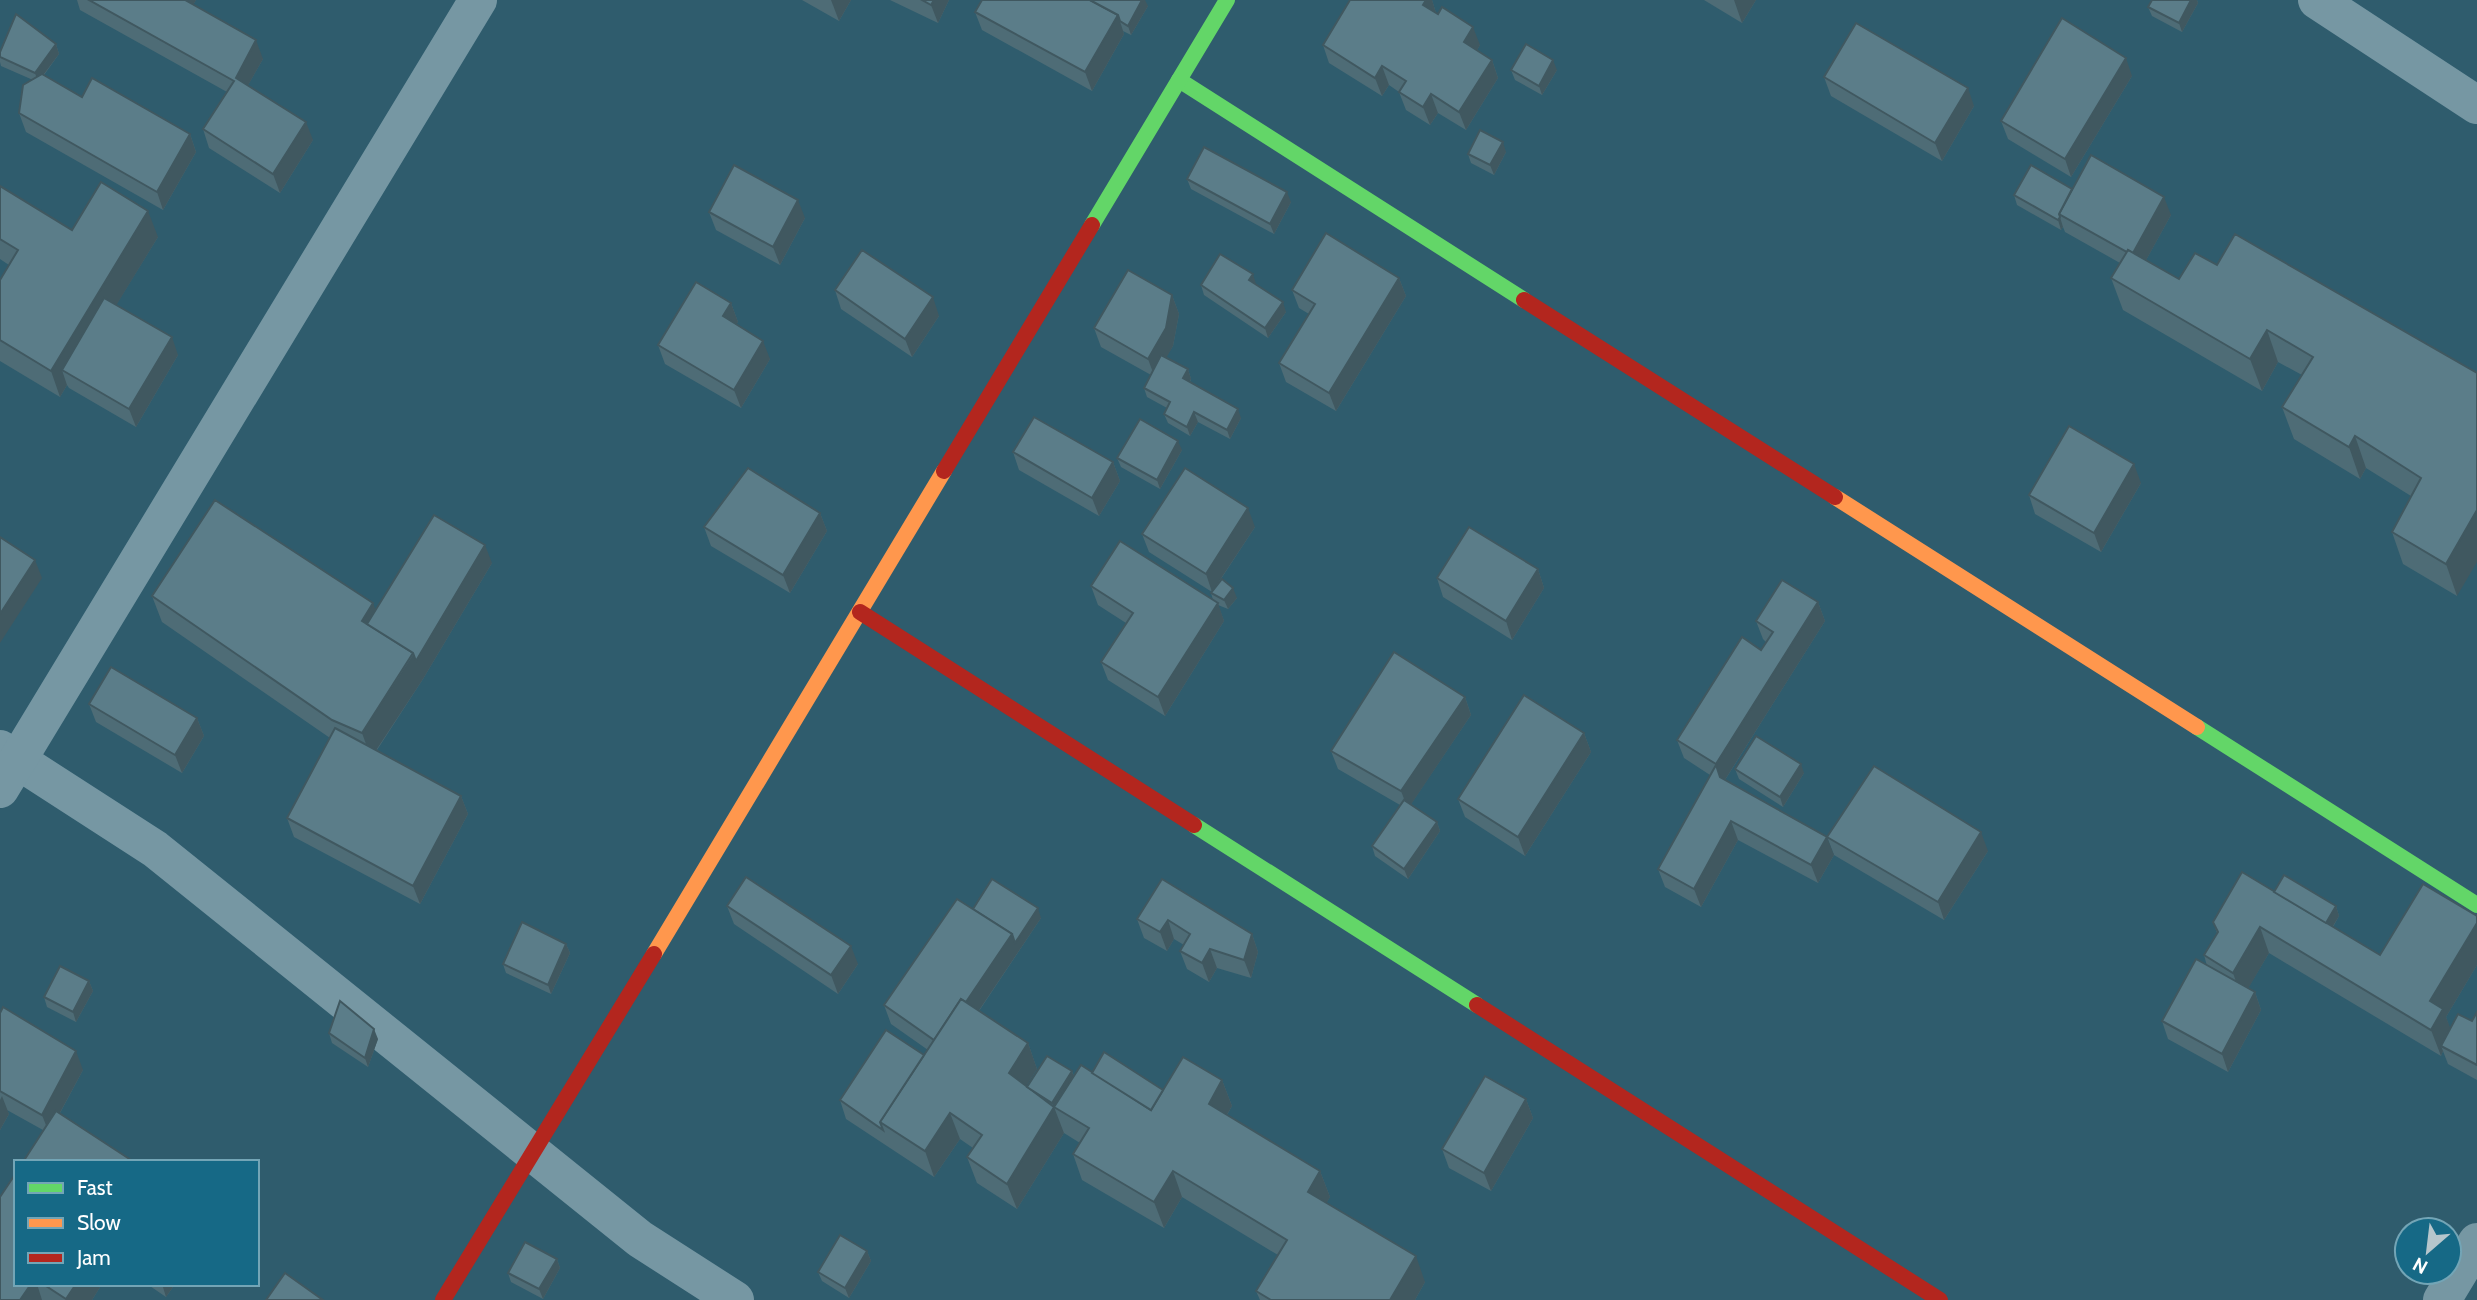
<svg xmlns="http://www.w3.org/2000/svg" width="2477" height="1300" viewBox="0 0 2477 1300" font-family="Cabin,sans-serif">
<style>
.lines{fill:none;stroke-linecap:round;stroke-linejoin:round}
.street{stroke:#7697a3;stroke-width:38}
.fast{stroke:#63d668;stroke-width:16}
.slow{stroke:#ff974d;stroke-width:16}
.jam{stroke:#b3261e;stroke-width:16}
.wall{fill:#4e6c76}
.shaded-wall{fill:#405860}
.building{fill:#5b7d89;stroke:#405860;stroke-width:2}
</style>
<rect width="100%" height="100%" fill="#2f5c6d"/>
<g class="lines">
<!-- street -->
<g class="street">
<polyline points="2317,0 2477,105"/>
<polyline points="0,749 155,849 640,1239 735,1300"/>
<polyline points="0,789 478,0"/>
<polyline points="2442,1300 2477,1242"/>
</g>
<!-- fast -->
<g class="fast">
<polyline points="1179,80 1524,300"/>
<polyline points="1092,225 1227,0"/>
<polyline points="2197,727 2477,905"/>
<polyline points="1194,825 1477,1005"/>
</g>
<!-- slow -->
<g class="slow">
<polyline points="1835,497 2197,727"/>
<polyline points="654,954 944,471"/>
</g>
<!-- jam -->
<g class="jam">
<polyline points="1524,300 1835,497"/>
<polyline points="944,471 1092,225"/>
<polyline points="860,612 1194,825"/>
<polyline points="1477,1005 1940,1300"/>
<polyline points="443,1300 654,954"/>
</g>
</g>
<!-- wall -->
<g class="wall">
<polygon points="77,0 196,0 193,5 263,59 248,85 313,140 280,193 209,148 203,129 227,92 80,10"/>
<polygon points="802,0 851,0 839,21"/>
<polygon points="890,0 949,0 938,23"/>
<polygon points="1350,0 1432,0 1436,13 1480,45 1477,50 1492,60 1498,78 1466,130 1438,113 1430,125 1406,110 1399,92 1389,85 1382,96 1329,63 1323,45"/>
<polygon points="1704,0 1756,0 1742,23"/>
<polygon points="2152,0 2197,0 2198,3 2182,32 2152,16 2148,7"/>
<polygon points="1148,6 1131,35 1123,31 1124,34 1092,91 982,30 975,12"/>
<polygon points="56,44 59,54 44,75 82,97 190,134 196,152 163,210 26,132 19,113 33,80 1,66 0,62 0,52"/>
<polygon points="1511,70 1557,70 1542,95 1515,80"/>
<polygon points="2132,76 2071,177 2008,139 2001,121"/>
<polygon points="1824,77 1974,106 1942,161 1831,96"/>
<polygon points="1506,152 1494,175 1471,163 1468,154"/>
<polygon points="1187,179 1291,202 1274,234 1191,189"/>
<polygon points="0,186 72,230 158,237 116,305 178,355 136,427 69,388 67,385 60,397 0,361 0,280 9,265 0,259"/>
<polygon points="2072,189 2171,215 2146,260 2179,279 2217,265 2477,373 2457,596 2403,564 2392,532 2411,496 2366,468 2360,479 2294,439 2282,407 2302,375 2278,362 2262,391 2123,310 2111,278 2120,263 2065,232 2063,227 2061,230 2017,205 2014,195"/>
<polygon points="709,212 805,218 780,265 716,230"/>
<polygon points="1399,278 1406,296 1336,411 1286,382 1279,363 1309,314 1299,308 1292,290"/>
<polygon points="1256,284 1286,312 1268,338 1204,295 1201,285"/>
<polygon points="835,290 939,316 912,357 841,309"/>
<polygon points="1172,295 1179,314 1173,346 1166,357 1188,369 1191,379 1190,382 1241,418 1230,439 1198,422 1190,436 1168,423 1164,414 1167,408 1147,397 1144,388 1151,375 1101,347 1094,328"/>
<polygon points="731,303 738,322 736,324 770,359 741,408 665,364 658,345"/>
<polygon points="1182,450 1160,489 1121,467 1117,458"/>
<polygon points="1013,452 1113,462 1120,481 1099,516 1019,470"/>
<polygon points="2141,483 2101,552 2035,514 2029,495"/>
<polygon points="820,513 827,531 790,593 711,546 704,527"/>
<polygon points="1255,527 1215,588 1237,598 1228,609 1218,605 1224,621 1165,716 1108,680 1101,662 1126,623 1098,605 1091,586 1213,600 1211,593 1212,592 1149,552 1142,534"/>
<polygon points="492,563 423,679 377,750 461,796 468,814 420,904 294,837 287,818 330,738 162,622 152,596 376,610"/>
<polygon points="1538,569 1544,588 1512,640 1443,597 1437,578"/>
<polygon points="1818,602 1825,621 1725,780 1834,855 1818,883 1738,840 1701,907 1665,887 1658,869 1710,775 1684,758 1677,740 1761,650 1766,642 1763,639 1756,621"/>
<polygon points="1465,697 1471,715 1411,804 1437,822 1440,831 1408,879 1375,856 1372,846 1400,805 1338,769 1331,751"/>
<polygon points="89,704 197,718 204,736 182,773 96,722"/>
<polygon points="1584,733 1591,752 1525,856 1465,817 1458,799"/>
<polygon points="1735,769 1804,773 1783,807 1739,779"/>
<polygon points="1827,837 1988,851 1944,920 1834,855"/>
<polygon points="1162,879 1252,934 1258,952 1251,978 1217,968 1209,982 1187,969 1180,951 1184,945 1174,939 1167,951 1144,938 1137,919"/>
<polygon points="2274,892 2336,906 2339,916 2333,927 2380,955 2477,916 2477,965 2446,1017 2450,1029 2472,1021 2477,1012 2477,1080 2448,1064 2443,1051 2441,1056 2269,953 2248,988 2255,992 2261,1010 2228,1072 2168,1039 2162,1021 2207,966 2204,955 2217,933 2213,922"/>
<polygon points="727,906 858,964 838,994 734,924"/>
<polygon points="973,909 1041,918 979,1011 1028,1043 1037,1069 1026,1086 1027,1087 1072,1071 1074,1076 1092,1073 1163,1090 1222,1080 1232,1106 1227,1115 1320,1171 1330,1197 1326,1203 1425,1282 1415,1300 1260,1300 1256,1291 1278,1255 1182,1197 1164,1228 1082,1180 1073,1154 1080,1143 1064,1133 1017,1209 977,1183 967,1157 973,1148 960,1139 934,1177 846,1119 840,1100 924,1055 928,1050 891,1024 884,1005"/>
<polygon points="566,944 570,953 551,994 506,973 503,964"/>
<polygon points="89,981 93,991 76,1022 47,1007 44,997"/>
<polygon points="0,1013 83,1070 60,1113 43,1130 7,1110 9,1114 0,1130"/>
<polygon points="329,1033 378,1039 368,1067 332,1043"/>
<polygon points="1526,1099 1533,1118 1491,1191 1449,1168 1442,1149"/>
<polygon points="867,1251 871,1261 849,1298 822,1281 818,1272"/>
<polygon points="557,1259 560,1268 543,1299 511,1282 508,1273"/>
<polygon points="16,1284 102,1284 92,1300 0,1300"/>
<polygon points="147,1284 175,1284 166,1297"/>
</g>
<!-- shaded-wall -->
<g class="shaded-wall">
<polygon points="181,0 196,0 187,16"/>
<polygon points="831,0 851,0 839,21"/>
<polygon points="934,0 949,0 938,23 931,5"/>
<polygon points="1142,0 1145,0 1148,6 1131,35 1128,26"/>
<polygon points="1426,0 1432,0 1436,13 1423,5"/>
<polygon points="1734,0 1756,0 1742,23"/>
<polygon points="2191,0 2197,0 2198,3 2182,32 2179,23"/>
<polygon points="1118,15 1124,34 1092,91 1085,72"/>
<polygon points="1473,27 1480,45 1471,61 1464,42"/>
<polygon points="256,40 263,59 242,96 236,78"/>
<polygon points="56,44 59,54 38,82 35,73"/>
<polygon points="2126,58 2132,76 2071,177 2065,159"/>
<polygon points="1492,60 1498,78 1466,130 1459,112"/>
<polygon points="1553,60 1557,70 1542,95 1539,86"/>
<polygon points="1382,66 1389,85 1382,96 1375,78"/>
<polygon points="1968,88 1974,106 1942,161 1935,143"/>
<polygon points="1431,94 1438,113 1430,125 1423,107"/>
<polygon points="306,122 313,140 280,193 273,174"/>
<polygon points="190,134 196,152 163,210 157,192"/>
<polygon points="1503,142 1506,152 1494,175 1490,165"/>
<polygon points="1287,192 1291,202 1274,234 1270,224"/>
<polygon points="2164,197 2171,215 2139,273 2132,255"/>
<polygon points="798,200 805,218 780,265 773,247"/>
<polygon points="148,211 158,237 73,376 62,370 67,385 60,397 51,371"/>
<polygon points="2060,217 2063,227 2061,230 2058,220"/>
<polygon points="1253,274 1256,284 1253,289 1249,280"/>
<polygon points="1399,278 1406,296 1336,411 1329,393"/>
<polygon points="1172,295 1179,314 1173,346 1155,378 1148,359"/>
<polygon points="933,297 939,316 912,357 905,339"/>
<polygon points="1283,302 1286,312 1268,338 1265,328"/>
<polygon points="731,303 738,322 730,335 723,316"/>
<polygon points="2267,330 2278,362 2262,391 2250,359"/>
<polygon points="172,337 178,355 136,427 129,409"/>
<polygon points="763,341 770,359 741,408 734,390"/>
<polygon points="1188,369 1191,379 1186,388 1183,378"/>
<polygon points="1238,409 1241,418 1230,439 1227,430"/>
<polygon points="1194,412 1198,422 1190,436 1187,427"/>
<polygon points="2355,436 2366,468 2360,479 2349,447"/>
<polygon points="1178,441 1182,450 1160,489 1157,480"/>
<polygon points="1113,462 1120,481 1099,516 1092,498"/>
<polygon points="2134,464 2141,483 2101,552 2094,533"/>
<polygon points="1248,508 1255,527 1212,592 1206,574"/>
<polygon points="2477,510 2477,562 2457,596 2446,564"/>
<polygon points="820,513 827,531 790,593 783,575"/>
<polygon points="485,545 492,563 423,679 371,758 362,733"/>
<polygon points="35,560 42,578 0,643 0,614"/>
<polygon points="1538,569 1544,588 1512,640 1506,621"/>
<polygon points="1233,588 1237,598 1228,609 1224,600"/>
<polygon points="1818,602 1825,621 1723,783 1726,796 1716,764"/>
<polygon points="373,603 383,629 378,636 362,621"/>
<polygon points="1218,603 1224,621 1165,716 1158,697"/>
<polygon points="1465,697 1471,715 1408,809 1401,791"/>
<polygon points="197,718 204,736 182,773 175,755"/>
<polygon points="1584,733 1591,752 1525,856 1518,837"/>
<polygon points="1801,764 1804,773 1783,807 1780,797"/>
<polygon points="461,796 468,814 420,904 413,886"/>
<polygon points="1731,821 1738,840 1701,907 1694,889"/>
<polygon points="1437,822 1440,831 1408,879 1404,869"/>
<polygon points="1981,832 1988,851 1944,920 1938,902"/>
<polygon points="1827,837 1834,855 1818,883 1811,865"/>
<polygon points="2336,906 2339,916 2324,941 2321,932"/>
<polygon points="1038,908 1041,918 945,1061 938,1043 1012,934"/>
<polygon points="1168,920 1174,939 1167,951 1160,932"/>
<polygon points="2477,923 2477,965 2446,1017 2453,1035 2441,1046 2443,1051 2441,1056 2431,1030 2430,1001"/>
<polygon points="2260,927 2269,953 2242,999 2233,973"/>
<polygon points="1252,934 1258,952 1251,978 1244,960"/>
<polygon points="566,944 570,953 551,994 548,985"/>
<polygon points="851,946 858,964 838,994 831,975"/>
<polygon points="1210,949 1217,968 1209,982 1202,963"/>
<polygon points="89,981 93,991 76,1022 73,1012"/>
<polygon points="2255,992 2261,1010 2228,1072 2222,1054"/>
<polygon points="374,1029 378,1039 368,1067 365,1058"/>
<polygon points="1028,1043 1037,1069 1018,1099 1009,1073"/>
<polygon points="76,1051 83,1070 49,1133 42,1115"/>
<polygon points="1072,1071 1075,1081 1054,1107 1064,1133 1017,1209 1007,1184 1054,1108 1052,1103"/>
<polygon points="1222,1080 1232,1106 1218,1130 1209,1104"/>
<polygon points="2,1096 9,1114 0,1130 0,1100"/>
<polygon points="1526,1099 1533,1118 1491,1191 1484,1173"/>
<polygon points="950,1113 960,1139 934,1177 925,1151"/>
<polygon points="1173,1171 1182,1197 1164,1228 1154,1202"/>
<polygon points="1320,1171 1330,1197 1318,1218 1308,1192"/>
<polygon points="867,1251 871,1261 849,1298 845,1288"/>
<polygon points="1416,1256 1425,1282 1415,1300 1390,1300"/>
<polygon points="557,1259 560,1268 543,1299 539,1289"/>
<polygon points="31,1284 37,1284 42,1300 20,1300"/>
<polygon points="76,1284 102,1284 92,1300 66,1300"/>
<polygon points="162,1284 175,1284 166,1297"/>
</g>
<!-- building -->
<g class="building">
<polygon points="89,0 185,0 256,40 236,78 306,122 273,174 203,129 234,81"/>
<polygon points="922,0 934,0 931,5"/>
<polygon points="982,0 1090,0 1118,15 1085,72 975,12"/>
<polygon points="1090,0 1142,0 1128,26 1120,21 1118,15"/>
<polygon points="1350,0 1426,0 1423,5 1438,14 1442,7 1473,27 1464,42 1492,60 1459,112 1431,94 1423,107 1399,92 1406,81 1382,66 1375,78 1323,45"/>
<polygon points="2152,0 2191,0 2179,23 2148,7"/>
<polygon points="16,14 56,44 35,73 0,57 0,52"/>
<polygon points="2062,18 2126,58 2065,159 2001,121"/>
<polygon points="1856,23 1968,88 1935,143 1824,77"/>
<polygon points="1526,44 1553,60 1539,86 1511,70"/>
<polygon points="42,74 82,97 92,78 190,134 157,192 19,113 23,85"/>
<polygon points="1480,130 1503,142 1490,165 1468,154"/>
<polygon points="1204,147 1287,192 1270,224 1187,179"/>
<polygon points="2091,155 2164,197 2133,253 2128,250 2127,252 2059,214"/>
<polygon points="734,165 798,200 773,247 709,212"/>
<polygon points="2031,165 2072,189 2059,214 2060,217 2058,220 2014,195"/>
<polygon points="101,182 148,211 51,371 0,340 0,280 18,250 0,239 0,186 72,230"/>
<polygon points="1326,233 1399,278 1329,393 1279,363 1315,304 1292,290"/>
<polygon points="2235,234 2477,373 2477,510 2446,564 2392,532 2421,478 2355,436 2349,447 2282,407 2313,357 2267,330 2250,359 2111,278 2128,250 2179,279 2195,253 2217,265"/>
<polygon points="862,250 933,297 905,339 835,290"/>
<polygon points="1220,254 1253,274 1249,280 1283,302 1265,328 1201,285"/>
<polygon points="1128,270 1172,295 1166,328 1148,359 1094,328"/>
<polygon points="696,282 731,303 723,316 763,341 734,390 658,345"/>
<polygon points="104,298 172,337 129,409 62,370"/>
<polygon points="1161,355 1188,369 1183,378 1238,409 1227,430 1194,412 1187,427 1164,414 1170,402 1144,388"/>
<polygon points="1034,417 1113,462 1092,498 1013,452"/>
<polygon points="1140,419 1178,441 1157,480 1117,458"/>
<polygon points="2069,426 2134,464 2094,533 2029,495"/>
<polygon points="748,468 820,513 783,575 704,527"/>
<polygon points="1185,468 1248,508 1206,574 1142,534"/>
<polygon points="215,500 373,603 362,621 413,653 362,733 332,720 152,596"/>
<polygon points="434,515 485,545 416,661 413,653 367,624"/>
<polygon points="1469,527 1538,569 1506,621 1437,578"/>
<polygon points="0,537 35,560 0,614"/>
<polygon points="1120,541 1218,603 1158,697 1101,662 1133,613 1091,586"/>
<polygon points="1222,579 1233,588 1224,600 1211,593"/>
<polygon points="1782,580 1818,602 1716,764 1677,740 1742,637 1761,650 1773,632 1756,621"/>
<polygon points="1394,652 1465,697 1401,791 1331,751"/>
<polygon points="111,667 197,718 175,755 89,704"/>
<polygon points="1524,695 1584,733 1518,837 1458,799"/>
<polygon points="335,728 461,796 413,886 287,818"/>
<polygon points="1756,736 1801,764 1780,797 1735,769"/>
<polygon points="1716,765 1720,777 1827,837 1811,865 1731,821 1694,889 1658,869"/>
<polygon points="1874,766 1981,832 1938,902 1827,837"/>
<polygon points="1404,800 1437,822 1404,869 1372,846"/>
<polygon points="2242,872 2380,955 2423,884 2477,916 2477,923 2430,1001 2443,1009 2431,1030 2260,927 2233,973 2204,955 2218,932 2213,922"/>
<polygon points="2284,875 2336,906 2326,923 2274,892"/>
<polygon points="746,877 851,946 831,975 727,906"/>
<polygon points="992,879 1038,908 1015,943 1012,934 973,909"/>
<polygon points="1162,879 1252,934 1244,960 1210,949 1202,963 1180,951 1190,934 1168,920 1160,932 1137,919"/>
<polygon points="957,899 1012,934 966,1002 961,999 934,1040 884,1005"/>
<polygon points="522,922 566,944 548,985 503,964"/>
<polygon points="2196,959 2255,992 2222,1054 2162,1021"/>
<polygon points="60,966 89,981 73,1012 44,997"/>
<polygon points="961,999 1028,1043 1009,1073 1054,1107 1081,1065 1151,1110 1183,1057 1222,1080 1209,1104 1320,1171 1308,1192 1416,1256 1390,1300 1271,1300 1256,1291 1287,1240 1173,1171 1154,1202 1073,1154 1089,1128 1054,1107 1007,1184 967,1157 982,1135 950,1113 925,1151 880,1122"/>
<polygon points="340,1001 374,1029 365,1058 329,1033"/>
<polygon points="3,1007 76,1051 42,1115 0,1091 0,1013"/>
<polygon points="2477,1012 2477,1065 2441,1046 2458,1014 2472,1021"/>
<polygon points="886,1030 924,1055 880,1122 883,1130 840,1100"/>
<polygon points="1104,1052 1163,1090 1151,1110 1092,1073"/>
<polygon points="1047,1056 1072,1071 1052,1103 1027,1087"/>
<polygon points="1485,1076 1526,1099 1484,1173 1442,1149"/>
<polygon points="56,1111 134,1162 23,1162"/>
<polygon points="16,1173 16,1284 31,1284 20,1300 0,1300 0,1197"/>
<polygon points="840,1235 867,1251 845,1288 818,1272"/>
<polygon points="525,1242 557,1259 539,1289 508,1273"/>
<polygon points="285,1273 323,1300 266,1300"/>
<polygon points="43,1284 76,1284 66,1299"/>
</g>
<!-- legend -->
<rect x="14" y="1160" width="245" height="126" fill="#166986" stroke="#73a5b6" stroke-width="2"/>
<rect x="28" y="1183" width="35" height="10" fill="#63d668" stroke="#73a5b6" stroke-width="2"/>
<text x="77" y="1195" font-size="21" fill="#ffffff">Fast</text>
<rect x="28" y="1218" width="35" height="10" fill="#ff974d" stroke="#73a5b6" stroke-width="2"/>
<text x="77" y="1230" font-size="21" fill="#ffffff">Slow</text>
<rect x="28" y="1253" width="35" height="10" fill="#b3261e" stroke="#73a5b6" stroke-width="2"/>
<text x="77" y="1265" font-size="21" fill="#ffffff">Jam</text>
<!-- north arrow -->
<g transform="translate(2428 1251) rotate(208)"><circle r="33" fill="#166986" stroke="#73a5b6" stroke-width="2"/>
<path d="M0-5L12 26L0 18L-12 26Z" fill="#b6c6cc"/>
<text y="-10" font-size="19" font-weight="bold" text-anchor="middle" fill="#ffffff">N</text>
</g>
</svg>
